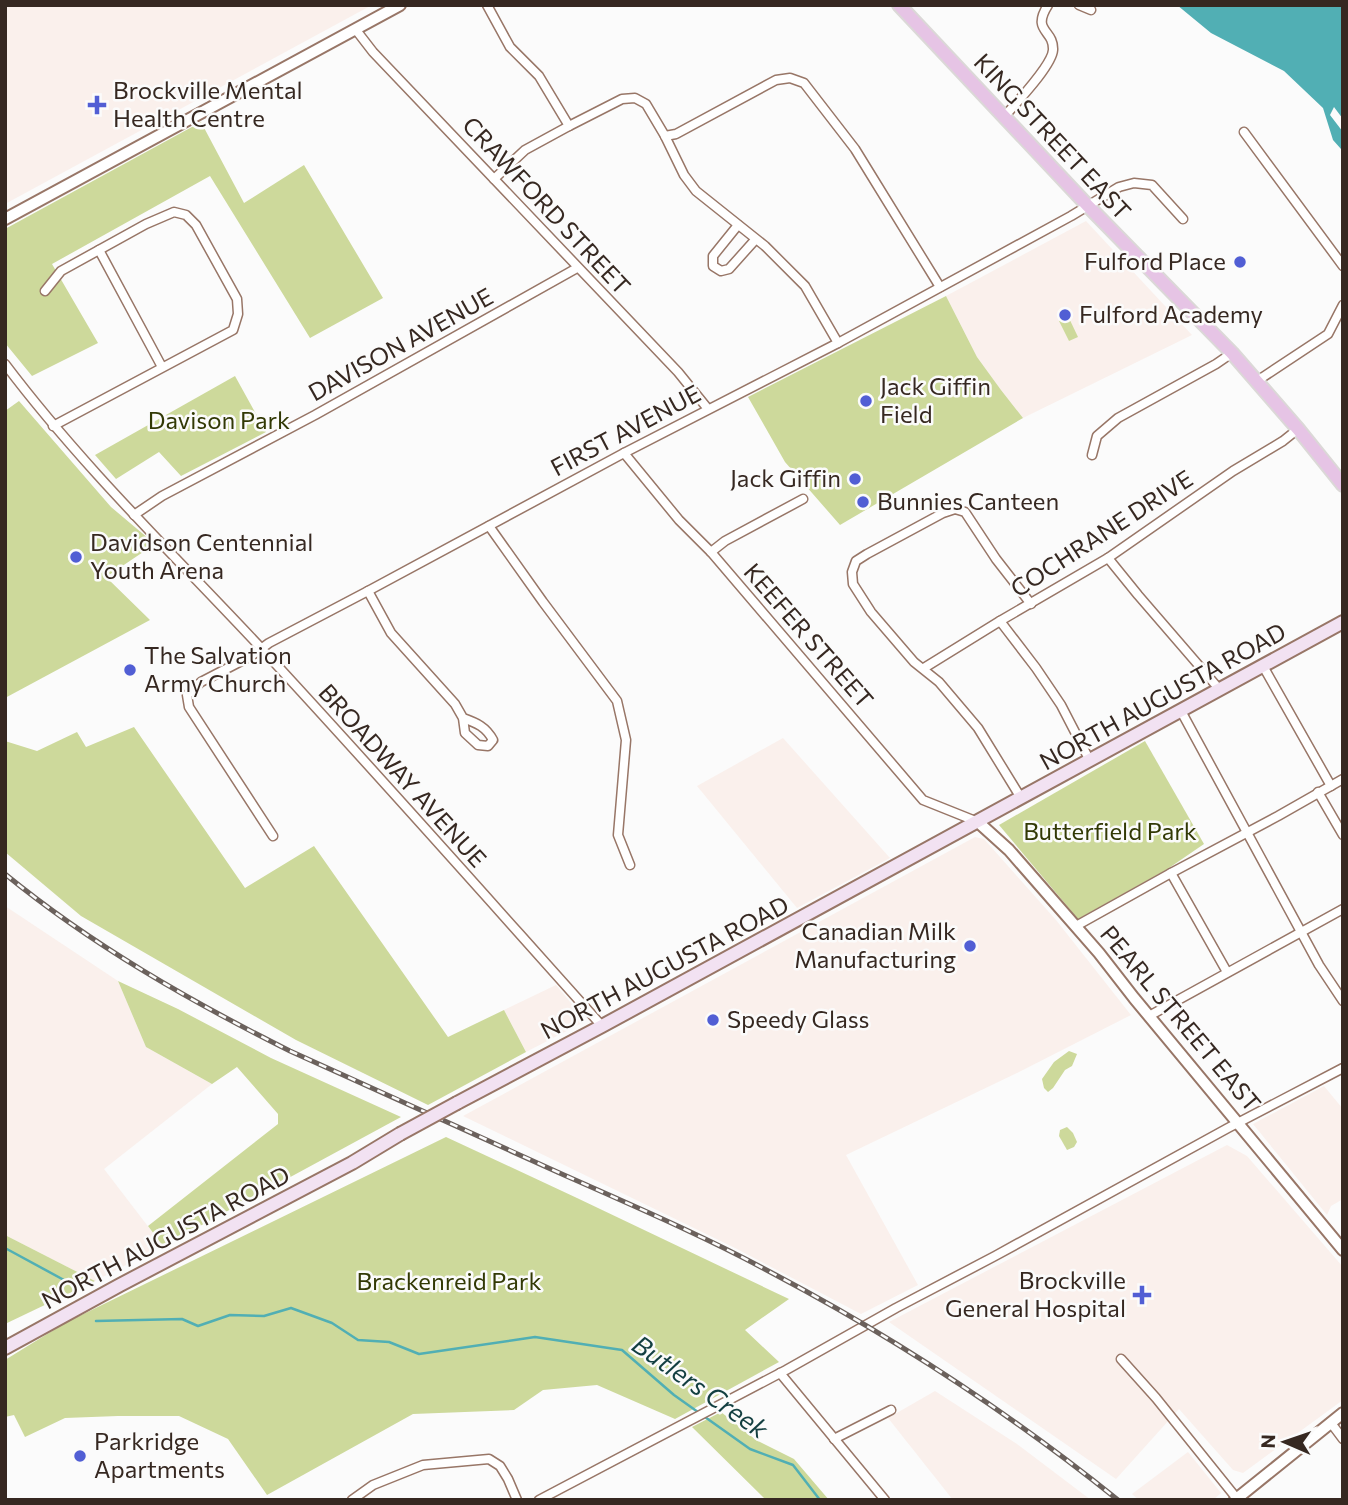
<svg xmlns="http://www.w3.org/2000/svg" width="1348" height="1505" viewBox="0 0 1348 1505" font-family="Commissioner,sans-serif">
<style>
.built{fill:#faf0ec}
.green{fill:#cdd99b}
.water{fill:#51afb4}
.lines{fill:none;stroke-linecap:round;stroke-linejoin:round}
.stream{stroke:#51afb4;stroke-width:2.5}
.minor-casing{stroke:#987667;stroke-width:11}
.tertiary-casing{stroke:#987667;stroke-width:14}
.secondary-casing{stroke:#987667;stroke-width:16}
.primary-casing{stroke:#dbd8d7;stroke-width:16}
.minor{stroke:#fff;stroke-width:8}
.tertiary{stroke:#fff;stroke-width:10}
.secondary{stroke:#f2e2f2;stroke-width:12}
.primary{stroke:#e6c4e5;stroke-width:12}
.rail-casing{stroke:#6b615c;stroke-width:5}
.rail{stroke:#fbfbfb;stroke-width:2.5;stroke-dasharray:8;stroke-linecap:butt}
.secondary-bridge-casing{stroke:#987667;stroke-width:16;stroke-linecap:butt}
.secondary-bridge{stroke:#f2e2f2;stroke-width:12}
.poi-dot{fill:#515ed4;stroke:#fbfbfb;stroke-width:2.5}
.labels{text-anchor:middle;stroke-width:5;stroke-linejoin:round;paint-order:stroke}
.poi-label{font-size:24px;fill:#362821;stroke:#fbfbfb;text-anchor:start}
.street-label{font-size:24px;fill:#362821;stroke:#fbfbfb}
.park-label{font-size:24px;fill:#323905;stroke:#fbfbfb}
.water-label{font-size:26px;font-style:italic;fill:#133f41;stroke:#fbfbfb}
</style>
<rect width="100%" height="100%" fill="#fbfbfb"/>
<!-- built -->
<g class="built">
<polygon points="5,5 372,5 5,204"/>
<polygon points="1086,221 1192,335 1023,418 1001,390 977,357 946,296"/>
<polygon points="783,738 890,858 797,908 697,786"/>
<polygon points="975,837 984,839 1056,920 1131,1015 1019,1072 846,1155 918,1285 861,1314 735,1248 463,1116"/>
<polygon points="5,906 118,981 146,1047 212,1084 104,1169 163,1246 95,1281 5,1235"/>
<polygon points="556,985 586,1021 526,1052 504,1010"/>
<polygon points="1324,1086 1343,1109 1343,1199 1331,1206 1327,1215 1253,1124"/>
<polygon points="1227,1145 1247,1156 1343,1267 1343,1400 1243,1473 1233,1470 1179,1409 1116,1479 889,1322"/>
<polygon points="935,1391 1017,1444 1091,1500 953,1500 888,1418"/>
<polygon points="1188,1452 1221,1493 1213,1500 1139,1500 1132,1494"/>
</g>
<!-- green -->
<g class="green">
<polygon points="201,122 244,203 304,165 383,298 310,338 210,176 52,264 98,343 32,376 5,343 5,229"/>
<polygon points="946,296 977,357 1001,390 1023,418 840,525 785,462 748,397"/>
<polygon points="1068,316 1078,337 1069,341 1059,321"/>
<polygon points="235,376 266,432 181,476 159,452 116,479 95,455"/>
<polygon points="19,401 111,507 155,544 106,577 150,620 5,698 5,411"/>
<polygon points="134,727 245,888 314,846 448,1037 504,1010 526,1052 428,1105 296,1040 81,916 5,852 5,741 37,751 77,732 86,747"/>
<polygon points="1145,741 1204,844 1166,870 1078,919 999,825"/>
<polygon points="118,981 178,1009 271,1058 401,1117 163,1246 148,1226 278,1124 278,1114 237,1067 212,1084 146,1047"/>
<polygon points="1069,1051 1077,1054 1072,1066 1065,1070 1053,1088 1048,1092 1044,1088 1042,1079 1054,1062"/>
<polygon points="1067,1127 1073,1133 1077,1142 1074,1147 1067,1150 1059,1136 1060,1130"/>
<polygon points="446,1137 577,1198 789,1299 745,1330 779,1362 675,1419 597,1385 543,1390 514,1410 413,1414 267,1495 228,1439 179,1416 118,1416 65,1418 25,1437 14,1415 5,1417 5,1360 65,1323"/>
<polygon points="5,1235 95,1281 5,1324"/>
<polygon points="721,1412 756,1440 794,1459 829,1500 766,1500 692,1427"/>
</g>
<!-- water -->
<polygon class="water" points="1177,5 1343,5 1343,119 1334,107 1330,115 1343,132 1343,147 1341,149 1333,140 1323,108 1284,71 1211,33"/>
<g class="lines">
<!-- stream -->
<g class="stream">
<polyline points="5,1248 75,1286"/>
<polyline points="96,1321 182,1319 198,1326 230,1315 264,1316 291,1308 332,1323 358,1340 389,1342 419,1354 535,1337 622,1350 674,1395 750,1449 793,1465 820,1500"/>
</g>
<!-- minor casing -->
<g class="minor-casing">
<g id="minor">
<polyline points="487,5 510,47 539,76 569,126"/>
<polyline points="1079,5 1091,10"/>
<polyline points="356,30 373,52 678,372 708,409"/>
<path d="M1004,117C1015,104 1052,66 1053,50C1054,29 1031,32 1048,5"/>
<polyline points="1244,132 1343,266"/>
<polyline points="665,136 676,134 776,80 790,78 804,83 855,149 940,287"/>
<polyline points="494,179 525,150 569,126 622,99 635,98 646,104 665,136 684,175 696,191 765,246 805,286 838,343"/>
<polyline points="738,225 713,256 713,266 721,271 729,269 755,240"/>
<polyline points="99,250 162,367"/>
<polyline points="45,291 61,271 146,224 174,212 186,215 196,225 237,299 238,314 233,330 53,426"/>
<path d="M5,364C82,466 174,555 261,648C376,772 489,900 602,1026"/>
<polyline points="1257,381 1328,334 1343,305"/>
<polyline points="624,453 679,520 711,552 923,800 978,822"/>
<polyline points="1092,455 1097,436 1118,418 1216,364 1232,353"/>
<polyline points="134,515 162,496 315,415 577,268"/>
<polyline points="489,526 543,602 617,701 626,740 618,835 630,865"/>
<polyline points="711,552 725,541 803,499"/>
<polyline points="1108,558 1138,595 1220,690"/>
<path d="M368,591L391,633L455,704L463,718L465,733L478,745L488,746L493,740C486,727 477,723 463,718"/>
<polyline points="1000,621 1036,668 1061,705 1090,761"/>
<polyline points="1263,666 1331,786"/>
<polyline points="924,668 1000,621 1108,558 1233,471 1283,441 1298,429"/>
<polyline points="1181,711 1319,965 1343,1001"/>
<polyline points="1318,792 1343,835"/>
<polyline points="1021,798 978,728 939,682 914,662 871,612 853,584 852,572 856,561 867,554 943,513 955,509 965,512 996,559 1031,604"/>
<polyline points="273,836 189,707 187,695 201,682 251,656 269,643 368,591 624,453 838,343 1071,216 1119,187 1134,183 1152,185 1183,219"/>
<polyline points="1171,873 1227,972"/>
<polyline points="1076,926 1171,873 1278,816 1343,779"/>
<polyline points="1149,1016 1343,909"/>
<polyline points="1121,1359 1156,1398 1238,1500"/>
<polyline points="780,1373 885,1500"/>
<polyline points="1331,1423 1343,1439"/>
<polyline points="834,1439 891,1410"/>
<polyline points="352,1500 373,1485 423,1465 489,1459 500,1466 508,1479 517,1500"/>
<polyline points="539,1500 786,1370 896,1308 995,1256 1228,1128 1343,1068"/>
</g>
</g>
<!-- tertiary casing -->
<g class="tertiary-casing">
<g id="tertiary">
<polyline points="5,219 400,5"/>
<polyline points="978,822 1009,850 1099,953 1134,998 1343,1250"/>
<polyline points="1235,1500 1343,1413"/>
</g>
</g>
<!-- secondary casing -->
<g class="secondary-casing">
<g id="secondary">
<polyline points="457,1103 602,1026 1343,622"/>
<polyline points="5,1348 120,1285 352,1163 400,1134"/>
</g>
</g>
<!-- primary casing -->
<g class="primary-casing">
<polyline id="primary" points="899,5 1088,206 1232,353 1298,429 1343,485"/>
</g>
<!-- minor -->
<use href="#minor" class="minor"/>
<!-- tertiary -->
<use href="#tertiary" class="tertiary"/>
<!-- secondary -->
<use href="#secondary" class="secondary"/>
<!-- primary -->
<use href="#primary" class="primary"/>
<!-- rail casing -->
<g class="rail-casing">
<path id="rail" d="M5,874C92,945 190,1001 290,1051C381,1092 472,1133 564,1175C634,1206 706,1237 774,1274C895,1338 1011,1414 1118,1500"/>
</g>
<!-- rail -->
<use href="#rail" class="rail"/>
<!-- secondary-bridge casing -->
<g class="secondary-bridge-casing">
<polyline id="secondary-bridge" points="400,1134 457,1103"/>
</g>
<!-- secondary-bridge -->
<use href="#secondary-bridge" class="secondary-bridge"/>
</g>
<!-- markers -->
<g class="poi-dot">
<path d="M93.5 94.5h7v7h7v7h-7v7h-7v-7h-7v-7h7z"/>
<circle cx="1240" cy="262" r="7"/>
<circle cx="1065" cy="315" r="7"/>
<circle cx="866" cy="401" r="7"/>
<circle cx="855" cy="479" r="7"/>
<circle cx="863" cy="502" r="7"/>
<circle cx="76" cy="557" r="7"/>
<circle cx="130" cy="670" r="7"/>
<circle cx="970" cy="946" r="7"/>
<circle cx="713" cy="1020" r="7"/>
<path d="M1138.5 1284.5h7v7h7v7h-7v7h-7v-7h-7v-7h7z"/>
<circle cx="80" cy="1456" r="7"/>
</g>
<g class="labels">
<!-- poi labels -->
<g class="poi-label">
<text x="113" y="99">Brockville Mental<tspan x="113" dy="28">Health Centre</tspan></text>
<text x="1226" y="270" text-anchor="end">Fulford Place</text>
<text x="1079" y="323">Fulford Academy</text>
<text x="880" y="395">Jack Giffin<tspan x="880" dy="28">Field</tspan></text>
<text x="841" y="487" text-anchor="end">Jack Giffin</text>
<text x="877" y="510">Bunnies Canteen</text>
<text x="90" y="551">Davidson Centennial<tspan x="90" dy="28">Youth Arena</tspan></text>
<text x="144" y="664">The Salvation<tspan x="144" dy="28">Army Church</tspan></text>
<text x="956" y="940" text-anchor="end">Canadian Milk<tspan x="956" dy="28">Manufacturing</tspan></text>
<text x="727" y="1028">Speedy Glass</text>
<text x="1126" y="1289" text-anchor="end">Brockville<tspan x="1126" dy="28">General Hospital</tspan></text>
<text x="94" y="1450">Parkridge<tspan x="94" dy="28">Apartments</tspan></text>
</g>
<!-- street labels -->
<g class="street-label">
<text transform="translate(1052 137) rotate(47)" y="8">KING STREET EAST</text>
<text transform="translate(546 206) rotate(47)" y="8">CRAWFORD STREET</text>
<text transform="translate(401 345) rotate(-29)" y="8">DAVISON AVENUE</text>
<text transform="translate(626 431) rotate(-28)" y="8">FIRST AVENUE</text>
<text transform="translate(1102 534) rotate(-33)" y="8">COCHRANE DRIVE</text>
<text transform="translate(808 636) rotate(49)" y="8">KEEFER STREET</text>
<text transform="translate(1163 697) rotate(-29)" y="8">NORTH AUGUSTA ROAD</text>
<text transform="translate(402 776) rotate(48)" y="8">BROADWAY AVENUE</text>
<text transform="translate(665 968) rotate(-28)" y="8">NORTH AUGUSTA ROAD</text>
<text transform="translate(1180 1019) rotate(50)" y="8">PEARL STREET EAST</text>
<text transform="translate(166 1238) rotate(-28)" y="8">NORTH AUGUSTA ROAD</text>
</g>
<!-- park labels -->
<g class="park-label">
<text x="219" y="429">Davison Park</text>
<text x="1110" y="840">Butterfield Park</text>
<text x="449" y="1290">Brackenreid Park</text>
</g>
<!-- water labels -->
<g class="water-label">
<text transform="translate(700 1387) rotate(35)" y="9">Butlers Creek</text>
</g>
</g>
<!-- border -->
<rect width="1348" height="1505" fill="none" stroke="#362821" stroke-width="14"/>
<!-- north arrow -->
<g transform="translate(1285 1442) rotate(272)" stroke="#fbfbfb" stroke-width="5" paint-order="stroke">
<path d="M0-5L12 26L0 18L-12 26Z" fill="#362821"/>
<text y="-10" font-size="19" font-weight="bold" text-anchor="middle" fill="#362821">N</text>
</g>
</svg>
